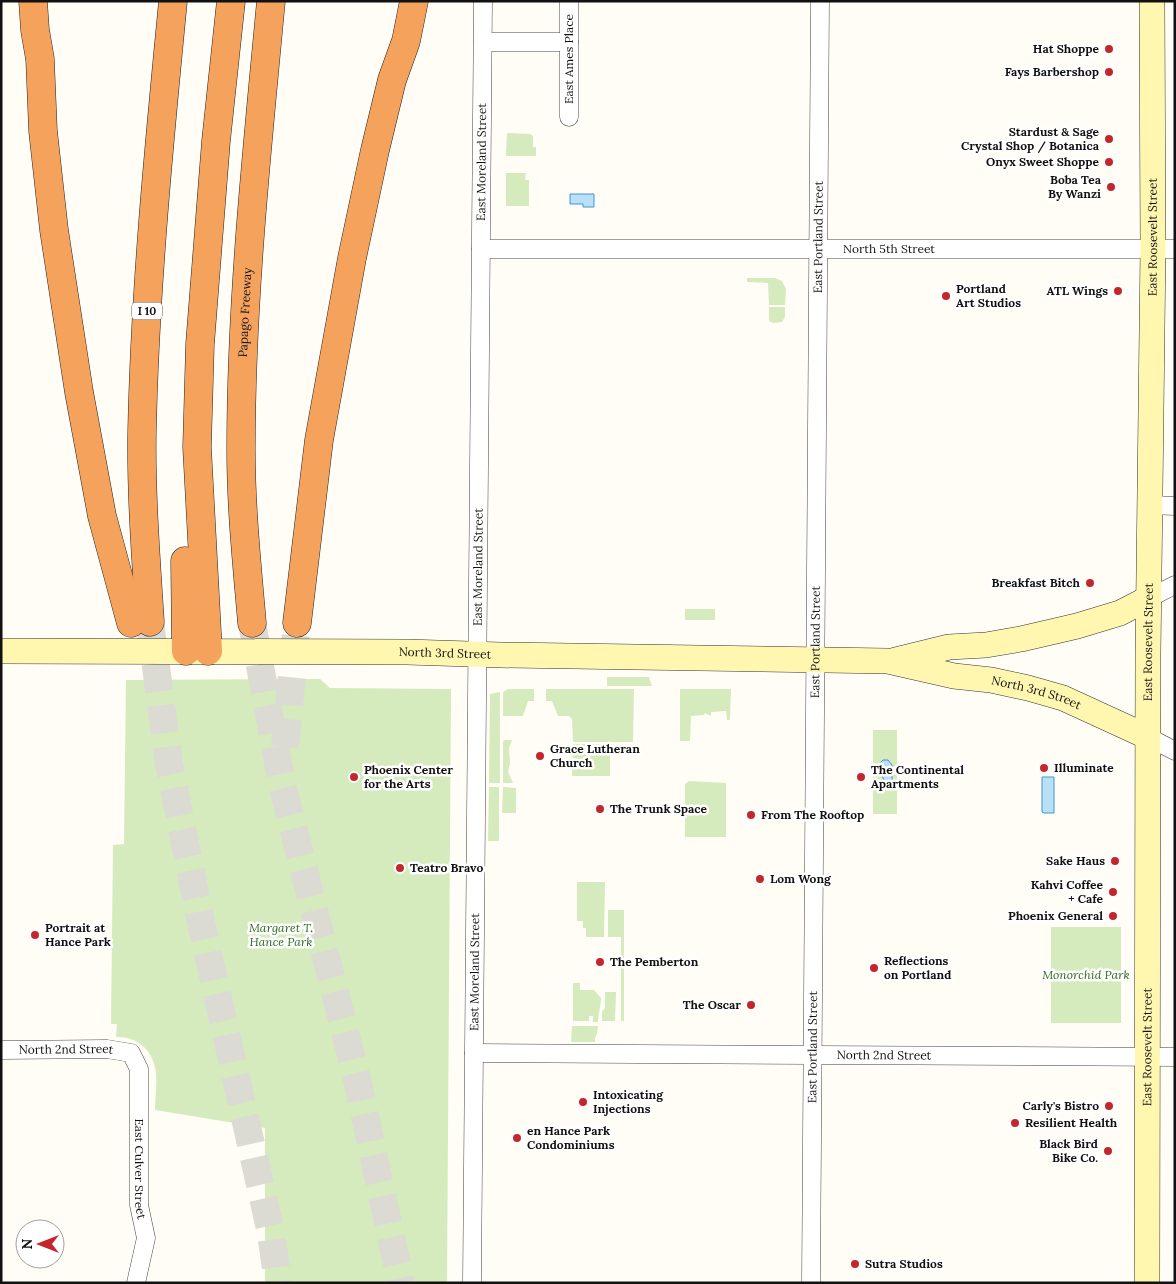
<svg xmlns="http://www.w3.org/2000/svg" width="1176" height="1284" viewBox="0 0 1176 1284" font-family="Lora,serif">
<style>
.green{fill:#d5ebbd}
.water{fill:#b9e0f7;stroke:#3f96cf}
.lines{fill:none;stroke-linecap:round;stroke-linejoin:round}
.highway-tunnel{stroke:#dbdad3;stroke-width:28;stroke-dasharray:28 14;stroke-linecap:butt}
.street-casing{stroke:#444;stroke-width:19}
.secondary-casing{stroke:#333;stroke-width:26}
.highway-casing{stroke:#222;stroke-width:29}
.street{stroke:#fff;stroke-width:18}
.secondary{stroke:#fff6b0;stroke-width:25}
.highway{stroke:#f5a25d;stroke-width:28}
.poi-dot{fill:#c4262e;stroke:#fff;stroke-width:2}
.labels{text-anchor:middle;stroke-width:5;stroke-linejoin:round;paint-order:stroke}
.shield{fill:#fff;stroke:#585858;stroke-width:1}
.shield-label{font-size:11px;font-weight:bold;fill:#111}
.poi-label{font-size:12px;font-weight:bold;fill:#111;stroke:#fff;text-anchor:start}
.street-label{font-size:12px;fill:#111;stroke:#fff}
.park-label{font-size:12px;font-style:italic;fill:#2f6b1f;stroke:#fff}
</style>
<rect width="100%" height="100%" fill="#fffdf5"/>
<!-- green -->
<g class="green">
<polygon points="507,133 530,134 533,136 533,147 536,147 536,156 506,156"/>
<polygon points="506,173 526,173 525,180 529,180 529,206 506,206"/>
<polygon points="747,278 775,278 782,281 786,289 785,305 769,305 768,283 747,282"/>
<polygon points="769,307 785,307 785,317 782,322 773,323 769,321"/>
<rect x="685" y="609" width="30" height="11"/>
<polygon points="607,677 649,677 652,686 607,686"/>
<path d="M320,679L330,688L451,689L447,1283H265V1128L155,1110C155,1097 158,1080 155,1067C151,1048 135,1036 116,1037L117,1024H111L113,845L124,844L126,680Z"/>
<polygon points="508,689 534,689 534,701 528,701 523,716 503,716 503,692"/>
<polygon points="546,689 634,689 633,742 573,742 572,719 569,716 558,716 552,701 546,701"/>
<polygon points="680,689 731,689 730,720 727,720 726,711 711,712 711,716 705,713 704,715 691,716 690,741 680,741"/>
<polygon points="500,692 500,783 489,783 490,694"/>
<rect x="873" y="730" width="24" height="84"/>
<polygon points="505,740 512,740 509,748 510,763 508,772 513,783 503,783 503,741"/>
<polygon points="573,744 612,744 612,747 610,748 610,776 572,776"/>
<polygon points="689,781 726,783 726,837 685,837 685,784"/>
<polygon points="489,787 499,787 499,841 488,841"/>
<polygon points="503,787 516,788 516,813 502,813"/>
<polygon points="577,882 605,882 604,937 586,937 586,928 583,928 583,921 577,921"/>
<polygon points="608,910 624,910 624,1021 621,1021 621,937 608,937"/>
<rect x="1051" y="927" width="70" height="96"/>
<path d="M573,983H580V990H594L601,998C601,1007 598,1013 598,1022H593V1016H589V1021H573Z"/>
<polygon points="605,992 616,992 615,1021 602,1021 602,1012 605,1008"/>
<polygon points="572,1026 598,1026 597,1034 595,1038 595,1042 571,1042"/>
</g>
<!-- water -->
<g class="water">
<polygon points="570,194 594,194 594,207 583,207 583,204 570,204"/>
<polygon points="883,760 888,760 892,765 892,781 889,785 885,784 881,772 880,763"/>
<polygon points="1042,777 1054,777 1054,813 1044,813 1042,812"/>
</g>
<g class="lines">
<!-- highway-tunnel -->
<g class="highway-tunnel">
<polyline points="150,622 169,764 200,918 271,1233 278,1283"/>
<polyline points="252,623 282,784 357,1079 401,1283"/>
<polyline points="285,747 297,623"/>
</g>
<!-- street casing -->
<g class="street-casing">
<g id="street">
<polyline points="569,1 569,117"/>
<polyline points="483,42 569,42"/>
<path id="s1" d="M481,249H1175"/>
<polyline points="1150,505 1175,506"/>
<polyline points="1149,598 1175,585"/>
<polyline points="1148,737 1175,751"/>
<path id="s2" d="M1,1050L107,1049L131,1053L139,1069V1205L146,1238L136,1283"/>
<path id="s3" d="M474,1053L1175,1057"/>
<path id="s4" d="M472,1283L483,1"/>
<path id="s5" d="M811,1283L820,1"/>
</g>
</g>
<!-- secondary casing -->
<g class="secondary-casing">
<g id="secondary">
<path id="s6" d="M1,651L407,652L501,655L888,661L954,676L991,680L1028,688L1063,698L1148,737"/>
<polyline points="896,660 949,647 986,645 1021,639 1077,626 1120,613 1149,598"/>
<path id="s7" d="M1147,1283L1148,653L1153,249L1152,1"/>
</g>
</g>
<!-- highway casing -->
<g class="highway-casing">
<g id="highway">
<polyline points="33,1 35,30 40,59 43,131 54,230 79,392 102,516 131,623"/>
<polyline points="185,561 186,651"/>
<path d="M150,622C146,559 141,495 142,432C145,288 159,145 173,1"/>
<path id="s8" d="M252,623C247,565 241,508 241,450C241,300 257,150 271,1"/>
<polyline points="297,623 319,440 352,258 375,150 392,80 406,41 414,1"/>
<polyline points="208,651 197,447 200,344 216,141 231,1"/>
</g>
</g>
<!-- street -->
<use href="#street" class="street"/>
<!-- secondary -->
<use href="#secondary" class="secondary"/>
<!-- highway -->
<use href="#highway" class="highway"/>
</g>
<!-- markers -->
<g class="poi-dot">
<circle cx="1109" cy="49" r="5"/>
<circle cx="1109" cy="72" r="5"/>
<circle cx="1109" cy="139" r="5"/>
<circle cx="1109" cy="162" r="5"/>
<circle cx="1111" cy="187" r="5"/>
<circle cx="1118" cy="291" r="5"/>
<circle cx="946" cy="296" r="5"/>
<circle cx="1090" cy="583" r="5"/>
<circle cx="540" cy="756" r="5"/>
<circle cx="1044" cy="768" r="5"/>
<circle cx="354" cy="777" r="5"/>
<circle cx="861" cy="777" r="5"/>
<circle cx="600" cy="809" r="5"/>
<circle cx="751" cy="815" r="5"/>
<circle cx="1115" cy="861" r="5"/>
<circle cx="400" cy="868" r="5"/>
<circle cx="760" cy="879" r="5"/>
<circle cx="1113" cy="892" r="5"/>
<circle cx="1113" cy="916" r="5"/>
<circle cx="35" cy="935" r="5"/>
<circle cx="600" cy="962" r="5"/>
<circle cx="874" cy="968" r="5"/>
<circle cx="751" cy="1005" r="5"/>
<circle cx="583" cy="1102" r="5"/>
<circle cx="1109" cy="1106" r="5"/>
<circle cx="1015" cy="1123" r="5"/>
<circle cx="517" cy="1138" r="5"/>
<circle cx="1108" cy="1151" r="5"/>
<circle cx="855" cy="1264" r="5"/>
</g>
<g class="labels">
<!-- shield labels -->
<rect class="shield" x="132" y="302.5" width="30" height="17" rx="4"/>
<g class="shield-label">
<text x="147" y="315">I 10</text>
</g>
<!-- poi labels -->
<g class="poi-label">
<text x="1099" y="53" text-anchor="end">Hat Shoppe</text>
<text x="1099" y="76" text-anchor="end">Fays Barbershop</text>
<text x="1099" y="136" text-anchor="end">Stardust &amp; Sage<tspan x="1099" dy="14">Crystal Shop / Botanica</tspan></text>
<text x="1099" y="166" text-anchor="end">Onyx Sweet Shoppe</text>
<text x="1101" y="184" text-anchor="end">Boba Tea<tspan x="1101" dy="14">By Wanzi</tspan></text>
<text x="956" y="293">Portland<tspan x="956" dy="14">Art Studios</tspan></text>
<text x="1108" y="295" text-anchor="end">ATL Wings</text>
<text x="1080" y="587" text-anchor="end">Breakfast Bitch</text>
<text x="550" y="753">Grace Lutheran<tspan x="550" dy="14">Church</tspan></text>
<text x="1054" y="772">Illuminate</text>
<text x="364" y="774">Phoenix Center<tspan x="364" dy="14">for the Arts</tspan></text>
<text x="871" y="774">The Continental<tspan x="871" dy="14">Apartments</tspan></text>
<text x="610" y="813">The Trunk Space</text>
<text x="761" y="819">From The Rooftop</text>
<text x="1105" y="865" text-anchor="end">Sake Haus</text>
<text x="410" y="872">Teatro Bravo</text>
<text x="770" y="883">Lom Wong</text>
<text x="1103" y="889" text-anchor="end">Kahvi Coffee<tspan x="1103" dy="14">+ Cafe</tspan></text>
<text x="1103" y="920" text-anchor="end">Phoenix General</text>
<text x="45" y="932">Portrait at<tspan x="45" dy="14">Hance Park</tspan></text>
<text x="884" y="965">Reflections<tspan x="884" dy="14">on Portland</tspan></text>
<text x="610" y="966">The Pemberton</text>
<text x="741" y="1009" text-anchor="end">The Oscar</text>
<text x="593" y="1099">Intoxicating<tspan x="593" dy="14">Injections</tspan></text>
<text x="1099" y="1110" text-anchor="end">Carly's Bistro</text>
<text x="1025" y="1127">Resilient Health</text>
<text x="527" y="1135">en Hance Park<tspan x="527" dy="14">Condominiums</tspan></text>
<text x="1098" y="1148" text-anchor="end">Black Bird<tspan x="1098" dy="14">Bike Co.</tspan></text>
<text x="865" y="1268">Sutra Studios</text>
</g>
<!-- street labels -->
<g class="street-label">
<text transform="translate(569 59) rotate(-90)" y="4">East Ames Place</text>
<text dy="4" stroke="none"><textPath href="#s4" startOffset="1121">East Moreland Street</textPath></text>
<text dy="4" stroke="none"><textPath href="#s5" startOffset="1046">East Portland Street</textPath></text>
<text dy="4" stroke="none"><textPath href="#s7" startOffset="1046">East Roosevelt Street</textPath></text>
<text dy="4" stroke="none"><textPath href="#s1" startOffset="408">North 5th Street</textPath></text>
<text dy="4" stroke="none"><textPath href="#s8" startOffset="311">Papago Freeway</textPath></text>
<text dy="4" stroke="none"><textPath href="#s4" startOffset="716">East Moreland Street</textPath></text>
<text dy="4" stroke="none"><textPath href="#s5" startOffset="641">East Portland Street</textPath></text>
<text dy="4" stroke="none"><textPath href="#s7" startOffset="641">East Roosevelt Street</textPath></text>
<text dy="4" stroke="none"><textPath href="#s6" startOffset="444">North 3rd Street</textPath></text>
<text dy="4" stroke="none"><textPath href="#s6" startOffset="1039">North 3rd Street</textPath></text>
<text dy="4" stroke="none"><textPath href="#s4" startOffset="311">East Moreland Street</textPath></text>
<text dy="4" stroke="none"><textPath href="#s5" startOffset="236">East Portland Street</textPath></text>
<text dy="4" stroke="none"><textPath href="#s7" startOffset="236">East Roosevelt Street</textPath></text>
<text dy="4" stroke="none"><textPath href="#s2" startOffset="65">North 2nd Street</textPath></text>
<text dy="4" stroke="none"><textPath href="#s3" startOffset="410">North 2nd Street</textPath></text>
<text dy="4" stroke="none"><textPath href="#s2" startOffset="248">East Culver Street</textPath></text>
</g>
<!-- park labels -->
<g class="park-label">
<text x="281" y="932">Margaret T.<tspan x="281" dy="14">Hance Park</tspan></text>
<text x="1086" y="979">Monorchid Park</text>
</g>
</g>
<!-- border -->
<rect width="1176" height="1284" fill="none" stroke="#111111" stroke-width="5"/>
<!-- north arrow -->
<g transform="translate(40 1244) rotate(270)"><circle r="24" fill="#ffffff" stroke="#a0a0a0"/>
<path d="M0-4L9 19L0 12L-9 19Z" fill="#c4262e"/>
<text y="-8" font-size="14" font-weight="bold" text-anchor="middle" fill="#111111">N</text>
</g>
</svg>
